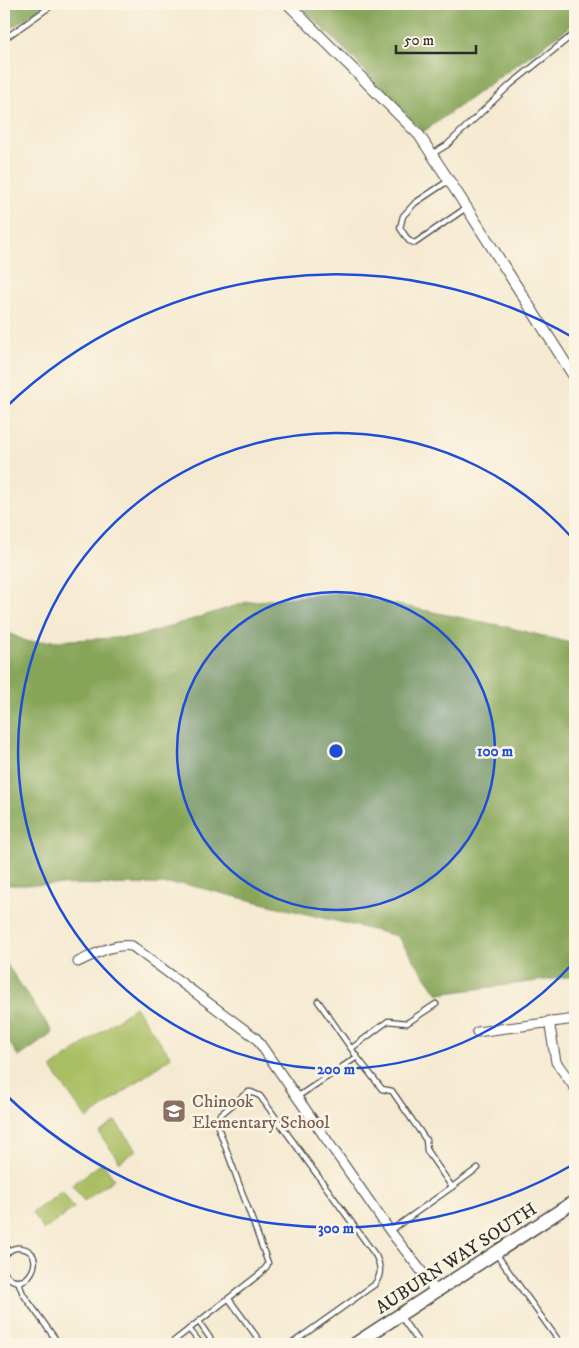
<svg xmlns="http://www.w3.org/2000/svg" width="579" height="1348" viewBox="0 0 579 1348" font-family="'IM FELL DW Pica',serif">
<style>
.green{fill:#a9be62;stroke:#6a7446}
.forest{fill:#86a558;stroke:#586842}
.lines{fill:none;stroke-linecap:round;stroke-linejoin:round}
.service-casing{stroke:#494844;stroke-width:7}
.minor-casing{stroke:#494844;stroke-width:11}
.tertiary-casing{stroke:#494844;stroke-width:12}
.secondary-casing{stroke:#494844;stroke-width:15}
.service{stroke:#fff;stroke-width:4.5}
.minor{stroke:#fff;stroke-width:9}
.tertiary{stroke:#fff;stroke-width:10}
.secondary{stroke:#fff;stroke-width:12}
.ring{fill:none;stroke:#1d4ed8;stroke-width:2.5}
.labels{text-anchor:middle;stroke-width:5;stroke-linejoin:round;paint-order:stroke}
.education-label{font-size:18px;fill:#785e54;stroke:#fcf5e5;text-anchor:start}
.street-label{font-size:18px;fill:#2b2b2b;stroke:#fcf5e5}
.centre{fill:#1d4ed8;stroke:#fcf5e5;stroke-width:2.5}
.ring-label{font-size:15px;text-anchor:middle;font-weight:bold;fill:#1d4ed8;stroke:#fcf5e5;stroke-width:5;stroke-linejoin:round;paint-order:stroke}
</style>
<rect width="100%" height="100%" fill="#fcf5e5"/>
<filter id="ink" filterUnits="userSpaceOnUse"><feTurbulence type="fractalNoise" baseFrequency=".02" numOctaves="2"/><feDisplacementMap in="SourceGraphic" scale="10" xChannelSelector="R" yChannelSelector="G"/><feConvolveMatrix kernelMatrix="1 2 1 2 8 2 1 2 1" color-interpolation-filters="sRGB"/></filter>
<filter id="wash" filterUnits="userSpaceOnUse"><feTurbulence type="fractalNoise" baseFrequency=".0096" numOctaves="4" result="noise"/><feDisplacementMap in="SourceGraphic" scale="20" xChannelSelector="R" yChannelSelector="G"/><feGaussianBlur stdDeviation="1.12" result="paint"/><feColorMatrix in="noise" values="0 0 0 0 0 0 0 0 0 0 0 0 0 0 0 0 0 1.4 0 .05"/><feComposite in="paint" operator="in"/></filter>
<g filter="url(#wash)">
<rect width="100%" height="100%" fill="#f5ead1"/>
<!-- green -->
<g class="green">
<polygon points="135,1007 171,1057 87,1119 51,1068"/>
<polygon points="115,1121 136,1150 120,1162 99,1133"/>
<polygon points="102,1163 114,1179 84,1201 72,1185"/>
<polygon points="62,1191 74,1208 44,1230 32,1213"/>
</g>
<!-- forest -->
<g class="forest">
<polygon points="4,4 47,4 4,33"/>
<polygon points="298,4 575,4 575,23 423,132 350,55"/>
<polygon points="338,593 503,626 575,644 575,976 438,994 397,936 184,884 4,885 4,631 28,642 136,637 247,602"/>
<polygon points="4,960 53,1033 19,1057 4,1035"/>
</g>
</g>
<g filter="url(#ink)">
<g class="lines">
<!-- service casing -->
<g class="service-casing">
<g id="service">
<polyline points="4,39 54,4"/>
<polyline points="432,154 447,145 510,85 575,33"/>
<polyline points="448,181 415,203 403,216 400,228 409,241 415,243 466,208"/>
<polyline points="318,1001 357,1057 382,1089 392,1091 426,1140 427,1151 452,1187 478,1168"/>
<polyline points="352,1048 388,1021 407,1023 436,1004"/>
<polyline points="297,1097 357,1057"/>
<polyline points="390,1231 452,1187"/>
<polyline points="497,1255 561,1344"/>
<path d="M4,1257C8,1251 13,1247 20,1248C52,1251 24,1302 4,1272"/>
<polyline points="18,1281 23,1294 59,1344"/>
<polyline points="229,1299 262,1344"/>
<polyline points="401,1317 420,1344"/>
<polyline points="199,1322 214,1344"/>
<polyline points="189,1329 201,1344"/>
<path d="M170,1344L261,1273L267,1266L268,1263L217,1124L220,1115L248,1092H251L260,1096L376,1256C381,1267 382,1275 374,1285L291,1344"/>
</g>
</g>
<!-- minor casing -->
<g class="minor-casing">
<g id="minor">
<path d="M78,962C95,954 113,943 132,946L256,1038L390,1231L426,1277L435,1292"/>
<polyline points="549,1021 556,1062 575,1088"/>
<polyline points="477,1032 575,1019"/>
</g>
</g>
<!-- tertiary casing -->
<g class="tertiary-casing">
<polyline id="tertiary" points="288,4 419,135 458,194 575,378"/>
</g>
<!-- secondary casing -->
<g class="secondary-casing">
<polyline id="secondary" points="355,1344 575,1201"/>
</g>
<!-- service -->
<use href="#service" class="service"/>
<!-- minor -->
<use href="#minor" class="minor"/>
<!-- tertiary -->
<use href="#tertiary" class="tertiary"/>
<!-- secondary -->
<use href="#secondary" class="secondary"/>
</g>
</g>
<!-- distance rings -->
<circle cx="336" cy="751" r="159" fill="#1d4ed8" fill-opacity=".12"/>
<g class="ring">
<circle cx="336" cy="751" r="159"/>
<path d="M574 962A318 318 0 1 1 574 540"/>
<path d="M574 1164A477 477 0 0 1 5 1094M5 408A477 477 0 0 1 574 338"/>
</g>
<!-- icons -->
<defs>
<g id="school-square" transform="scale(1.25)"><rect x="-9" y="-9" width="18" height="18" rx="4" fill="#8d6e63" stroke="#fcf5e5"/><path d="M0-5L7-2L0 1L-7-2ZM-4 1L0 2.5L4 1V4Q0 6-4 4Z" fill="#fff"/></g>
</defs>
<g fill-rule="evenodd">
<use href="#school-square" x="174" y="1111"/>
</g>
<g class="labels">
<!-- education labels -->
<g class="education-label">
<text x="192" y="1107">Chinook<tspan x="192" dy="21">Elementary School</tspan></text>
</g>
<!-- street labels -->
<g class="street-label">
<text transform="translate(456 1258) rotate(-33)" y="6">AUBURN WAY SOUTH</text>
</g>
</g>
<circle cx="336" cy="751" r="8" class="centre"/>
<g class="ring-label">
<text x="495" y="756">100 m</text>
<text x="336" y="1074">200 m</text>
<text x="336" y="1233">300 m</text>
</g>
<!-- margin -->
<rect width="579" height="1348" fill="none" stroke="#fcf5e5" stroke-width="20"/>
<!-- scale -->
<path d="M396 45v8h80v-8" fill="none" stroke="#2b2b2b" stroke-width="2.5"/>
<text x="404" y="45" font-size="15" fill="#2b2b2b" stroke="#fcf5e5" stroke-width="4" paint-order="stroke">50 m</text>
</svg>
